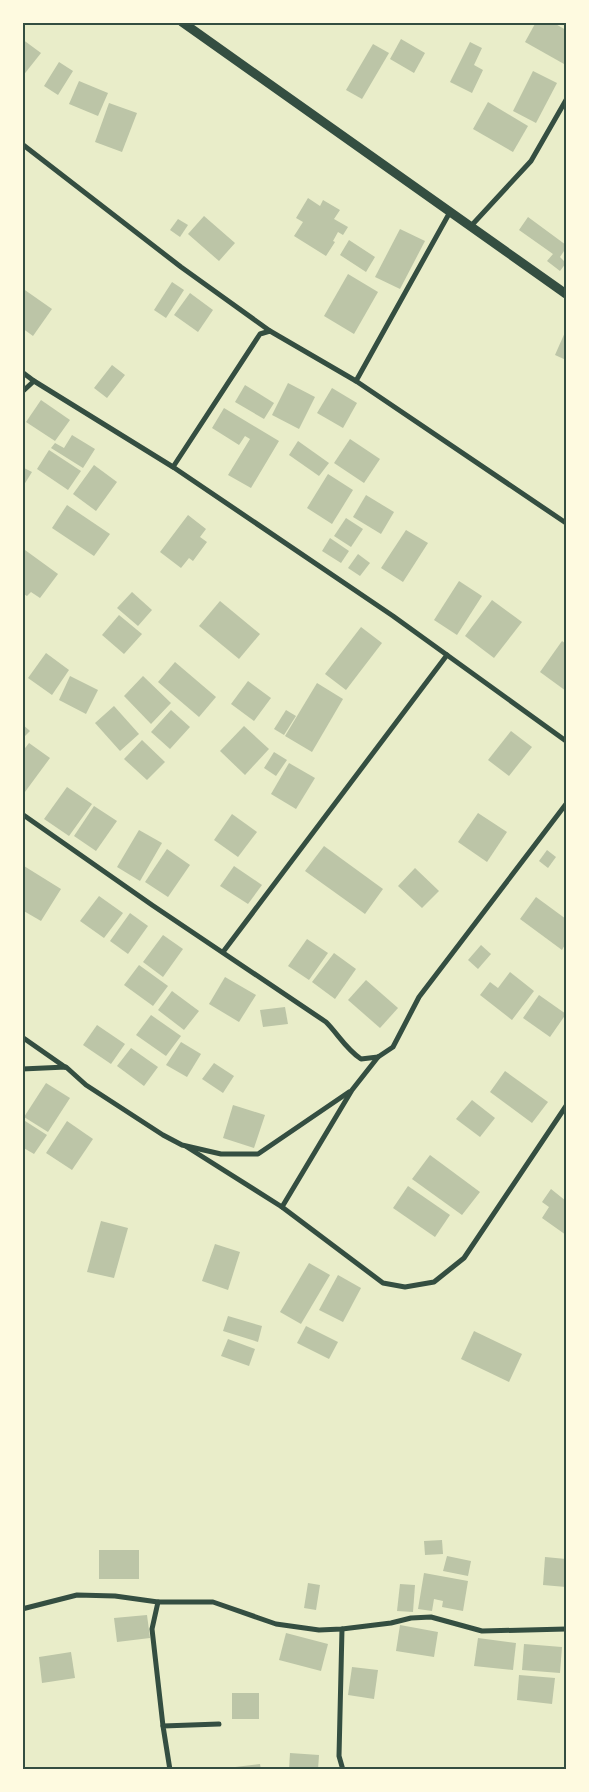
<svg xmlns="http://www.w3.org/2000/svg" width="589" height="1792" viewBox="0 0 589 1792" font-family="'Titillium Web',sans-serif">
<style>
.building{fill:#bcc5a7}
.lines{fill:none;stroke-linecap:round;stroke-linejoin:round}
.minor{stroke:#344e41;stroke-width:5}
.tertiary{stroke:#344e41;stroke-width:9}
.neatline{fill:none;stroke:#344e41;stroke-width:2}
</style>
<rect width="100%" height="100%" fill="#e9edc9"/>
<!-- building -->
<g class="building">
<polygon points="536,22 552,22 566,30 566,59 564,64 525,42"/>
<polygon points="22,39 41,53 22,77"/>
<polygon points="401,39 425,53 414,73 390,59"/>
<polygon points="470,42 482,48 474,65 483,70 472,93 450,82"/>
<polygon points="373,44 389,53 362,99 346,90"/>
<polygon points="59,62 73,71 58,95 44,86"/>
<polygon points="533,71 557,83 536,123 513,111"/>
<polygon points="79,81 108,93 98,116 69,104"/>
<polygon points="488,102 528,126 513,152 473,129"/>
<polygon points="109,103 137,113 122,152 95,142"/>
<polygon points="308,198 320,206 323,200 340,210 334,219 348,227 343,235 338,232 333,241 335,242 326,256 294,236 303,222 296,218"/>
<polygon points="204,216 235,243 219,261 188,234"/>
<polygon points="528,217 566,245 566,248 560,257 566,263 560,271 547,261 553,254 519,230"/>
<polygon points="178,219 188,225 180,237 170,230"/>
<polygon points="400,229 425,241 400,289 375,277"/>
<polygon points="349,240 375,257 366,272 340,255"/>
<polygon points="348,274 378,292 354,334 324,316"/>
<polygon points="172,282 184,290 166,318 154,310"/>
<polygon points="22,288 52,309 33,336 22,328"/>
<polygon points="190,293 213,310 198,332 174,315"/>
<polygon points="566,330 566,360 555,355"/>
<polygon points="112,365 125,375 107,398 94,388"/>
<polygon points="288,383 315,397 299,429 272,415"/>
<polygon points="245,385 274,403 264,419 235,402"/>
<polygon points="332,388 357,403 343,428 317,413"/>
<polygon points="41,400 70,420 55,441 26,422"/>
<polygon points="224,408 279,441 251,488 228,475 250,439 245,436 239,445 212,428"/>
<polygon points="72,435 95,449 83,468 51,448 55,443 64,448"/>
<polygon points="350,439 380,459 364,483 334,463"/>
<polygon points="298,441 329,463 319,476 289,455"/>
<polygon points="49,450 81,471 68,490 37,469"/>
<polygon points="94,465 117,482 96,511 73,494"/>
<polygon points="22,467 32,472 22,488"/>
<polygon points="328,474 353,490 332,524 307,508"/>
<polygon points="366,495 394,512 381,534 353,517"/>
<polygon points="67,505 110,534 94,556 52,528"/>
<polygon points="188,515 206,529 200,537 207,542 193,561 189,558 181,568 160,552"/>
<polygon points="346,518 363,529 351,547 334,536"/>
<polygon points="406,530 428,543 403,582 381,568"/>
<polygon points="330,538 349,551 341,563 322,551"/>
<polygon points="25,550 58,574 40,598 31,592 27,596 22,593 22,554"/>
<polygon points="358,554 370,563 360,576 348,568"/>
<polygon points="459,581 482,596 457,635 434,620"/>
<polygon points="132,592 152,610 138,626 117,608"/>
<polygon points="492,600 522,622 494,658 465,636"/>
<polygon points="220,601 260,634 239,659 199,626"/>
<polygon points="119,615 142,634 124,654 102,635"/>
<polygon points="361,627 382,643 346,690 325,674"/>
<polygon points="562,641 566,644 566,691 540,672"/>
<polygon points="46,653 69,670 52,695 28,678"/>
<polygon points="175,662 216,697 199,717 158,682"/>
<polygon points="70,676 98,690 86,714 59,700"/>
<polygon points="143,676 171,703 151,724 124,696"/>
<polygon points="248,681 271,698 254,721 231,704"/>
<polygon points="317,683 343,699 312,752 285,736"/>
<polygon points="114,706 139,734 120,751 95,723"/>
<polygon points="171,710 190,727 170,749 151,732"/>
<polygon points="286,710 296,716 284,735 274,729"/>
<polygon points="22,724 30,731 22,739"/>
<polygon points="244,726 269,749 245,775 220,751"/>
<polygon points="511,731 532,747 509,776 488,760"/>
<polygon points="142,740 165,762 147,780 124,759"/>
<polygon points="29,743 50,758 22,796 22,752"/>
<polygon points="274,752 287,760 276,776 264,768"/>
<polygon points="289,763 315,778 296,809 271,794"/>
<polygon points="67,787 92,804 69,836 44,819"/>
<polygon points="94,806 117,821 96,851 74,836"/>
<polygon points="478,813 507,832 487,862 458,842"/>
<polygon points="232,814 257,832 238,857 214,840"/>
<polygon points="139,830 162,843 140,881 117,867"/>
<polygon points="324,846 383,889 365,914 305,871"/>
<polygon points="167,849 190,865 168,897 145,882"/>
<polygon points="547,850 556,857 548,868 539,861"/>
<polygon points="24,866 61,889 41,921 22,910 22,869"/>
<polygon points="234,866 262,885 248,904 220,886"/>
<polygon points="415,868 439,891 422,908 398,886"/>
<polygon points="99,896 123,913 104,938 80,921"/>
<polygon points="536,897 566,919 566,943 562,950 520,919"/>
<polygon points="130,913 148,926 128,954 110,941"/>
<polygon points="163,935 183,949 163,977 143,962"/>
<polygon points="307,939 328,953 309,980 288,966"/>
<polygon points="481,945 491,954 478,969 468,960"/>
<polygon points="334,953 356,969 335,999 312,982"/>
<polygon points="139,965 168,986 153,1006 124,985"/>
<polygon points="510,972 534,991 512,1020 480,995 490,982 498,988"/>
<polygon points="225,977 256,995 239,1022 209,1004"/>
<polygon points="366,980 398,1008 380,1028 348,1000"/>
<polygon points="172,991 199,1011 184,1030 158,1010"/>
<polygon points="539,995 566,1014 550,1037 523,1018"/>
<polygon points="285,1007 288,1024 263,1027 260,1010"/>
<polygon points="151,1015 181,1036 166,1056 136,1035"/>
<polygon points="97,1025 125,1044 111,1064 83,1045"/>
<polygon points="181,1042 201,1054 187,1077 166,1065"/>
<polygon points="131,1048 158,1067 144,1086 117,1066"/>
<polygon points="214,1063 234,1076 223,1093 202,1079"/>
<polygon points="505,1071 548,1102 532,1123 490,1092"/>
<polygon points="46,1083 70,1098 48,1132 24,1117"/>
<polygon points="472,1100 495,1118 480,1137 456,1119"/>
<polygon points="233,1105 265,1115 254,1148 223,1138"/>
<polygon points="22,1119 47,1135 34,1154 22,1147"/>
<polygon points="67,1121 93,1139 72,1170 46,1153"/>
<polygon points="430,1155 480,1192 462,1215 412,1179"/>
<polygon points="408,1186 450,1215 435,1237 393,1208"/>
<polygon points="551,1189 566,1201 566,1235 542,1218 549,1207 542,1202"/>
<polygon points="101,1221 128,1228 114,1278 87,1272"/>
<polygon points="215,1244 240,1252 228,1290 202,1281"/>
<polygon points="309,1263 330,1275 301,1324 280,1312"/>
<polygon points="338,1275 361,1288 343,1322 319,1310"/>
<polygon points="228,1316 262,1326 258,1342 223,1331"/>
<polygon points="306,1326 338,1342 329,1359 297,1343"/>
<polygon points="474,1331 522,1354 509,1382 461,1359"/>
<polygon points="228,1339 255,1349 249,1366 221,1356"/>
<polygon points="442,1540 443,1554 425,1555 424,1541"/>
<rect x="99" y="1550" width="40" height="29"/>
<polygon points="447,1556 471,1561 468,1576 443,1571"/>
<polygon points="545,1557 566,1559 566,1587 543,1585"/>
<polygon points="424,1573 468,1581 463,1611 442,1607 443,1601 434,1599 432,1611 418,1609"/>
<polygon points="308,1583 320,1585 316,1610 304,1608"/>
<polygon points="400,1584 415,1585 413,1612 397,1611"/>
<polygon points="147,1615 150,1638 117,1642 114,1618"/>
<polygon points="400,1625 438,1632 434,1657 396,1651"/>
<polygon points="286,1633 328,1644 321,1671 279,1660"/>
<polygon points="478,1638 516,1643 513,1670 474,1666"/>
<polygon points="524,1644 562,1647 560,1673 522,1670"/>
<polygon points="71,1652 75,1678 42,1683 39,1657"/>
<polygon points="352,1667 378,1670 374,1699 348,1695"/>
<polygon points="519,1675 555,1678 552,1704 517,1700"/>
<rect x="232" y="1693" width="27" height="26"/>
<polygon points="290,1753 319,1755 318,1770 289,1770"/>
<polygon points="260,1764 261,1770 227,1770 227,1768"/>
</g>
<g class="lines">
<!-- minor -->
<g class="minor">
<polyline points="22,144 181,267 270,331"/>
<polyline points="471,226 531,161 566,100"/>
<polyline points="22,372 34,381"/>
<polyline points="356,381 450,212"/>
<polyline points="22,392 34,381 173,467 393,616 566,741"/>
<polyline points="173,467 260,334 270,331 356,381 566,523"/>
<path d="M22,814L152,905L326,1022C338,1034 346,1049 361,1059L378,1057L393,1047L419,997L566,804"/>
<polyline points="223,952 447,655"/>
<polyline points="22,1037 65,1067"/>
<polyline points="378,1057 352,1090 282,1207 383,1283 405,1287 434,1282 464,1258 566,1106"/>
<polyline points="22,1069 66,1067 86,1085 163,1135 182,1145 221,1154 258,1154 349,1092"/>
<polyline points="187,1147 282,1207"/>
<polyline points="22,1609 77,1595 115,1596 158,1602"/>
<polyline points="342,1629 339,1756 343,1770"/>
<polyline points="163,1726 152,1629 158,1602 213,1602 276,1624 319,1630 342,1629 391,1623 411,1618 431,1617 482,1631 566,1629"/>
<polyline points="170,1770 163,1726 219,1724"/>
</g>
<!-- tertiary -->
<polyline class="tertiary" points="182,22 566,294"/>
</g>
<!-- border -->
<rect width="589" height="1792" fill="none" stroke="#fefae0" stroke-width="48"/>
<rect x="24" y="24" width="541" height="1744" class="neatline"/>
</svg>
